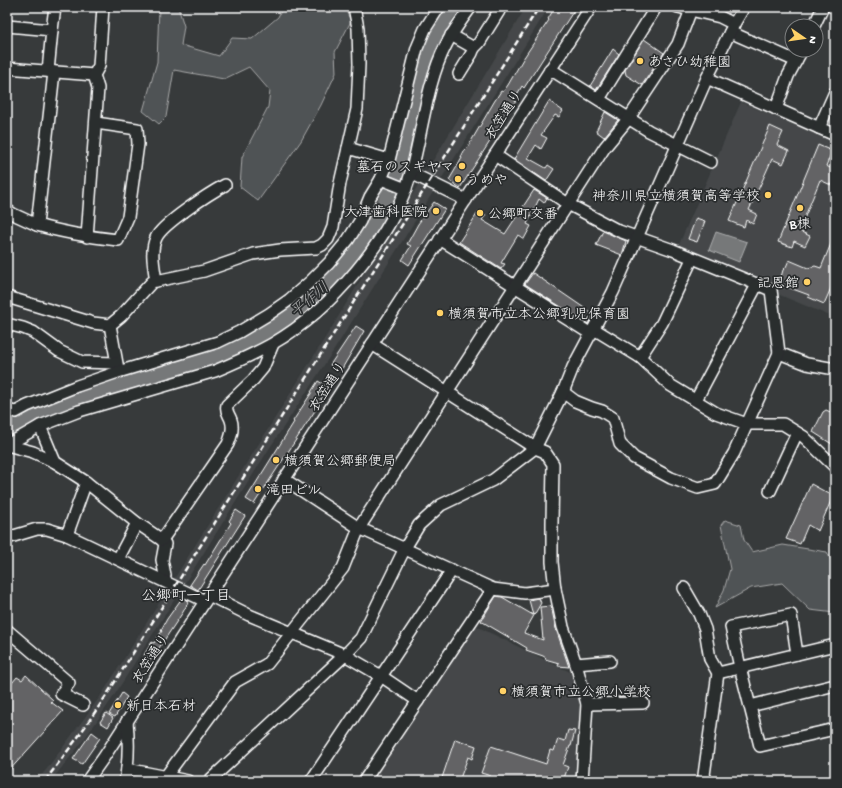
<svg xmlns="http://www.w3.org/2000/svg" width="842" height="788" viewBox="0 0 842 788" font-family="'Gochi Hand','Klee One',sans-serif">
<style>
.built{fill:#444748}
.green{fill:#505354;stroke:#a8a9aa}
.water{fill:#767879;stroke:#adaeaf}
.lines{fill:none;stroke-linecap:round;stroke-linejoin:round}
.river{stroke:#767879;stroke-width:16}
.building{fill:#636465;stroke:#fff}
.minor-casing{stroke:#fff;stroke-width:14}
.minor{stroke:#2a2d2e;stroke-width:11}
.rail{stroke:#fff;stroke-width:2.5;stroke-dasharray:6 3;stroke-linecap:butt}
.poi-dot{fill:#ffd166;stroke:#2a2d2e;stroke-width:1.5}
.labels{text-anchor:middle;stroke-width:3.5;stroke-linejoin:round;paint-order:stroke}
.poi-label{font-size:14px;fill:#fff;stroke:#2a2d2e;text-anchor:start}
.street-label{font-size:14px;fill:#fff;stroke:#2a2d2e}
.water-label{font-size:15px;font-style:italic;fill:#b4b5b5;stroke:#2a2d2e}
.neighbourhood-label{font-size:15px;fill:#fff;stroke:#2a2d2e}
</style>
<rect width="100%" height="100%" fill="#373a3b"/>
<filter id="ink" filterUnits="userSpaceOnUse"><feTurbulence type="fractalNoise" baseFrequency=".025" numOctaves="2"/><feDisplacementMap in="SourceGraphic" scale="8" xChannelSelector="R" yChannelSelector="G"/><feConvolveMatrix kernelMatrix="1 2 1 2 8 2 1 2 1" color-interpolation-filters="sRGB"/></filter>
<g filter="url(#ink)">
<!-- built -->
<g class="built">
<polygon points="526,7 549,7 336,347 269,449 112,699 83,741 51,781 36,781 46,770 102,694 332,327"/>
<polygon points="741,102 835,142 835,318 677,252 677,249"/>
<polygon points="474,625 574,674 581,707 578,781 369,781"/>
</g>
<!-- green -->
<g class="green">
<polygon points="159,7 178,7 184,26 181,45 219,56 232,38 252,39 278,17 283,7 344,7 351,21 335,52 336,73 321,105 301,141 258,201 240,187 242,157 268,107 270,91 249,67 224,79 174,70 166,117 159,124 143,111 157,62"/>
<polygon points="725,520 741,525 744,540 752,552 783,545 827,552 835,568 835,613 810,610 782,583 751,588 715,608 724,590 730,569 721,525"/>
</g>
<!-- water -->
<polygon class="water" points="716,232 747,242 739,262 709,250"/>
<g class="lines">
<!-- river -->
<polyline class="river" points="7,431 25,420 52,408 235,350 269,331 305,305 330,283 361,245 380,214 397,177 418,87 430,47 446,15 452,7"/>
</g>
<!-- building -->
<g class="building">
<polygon points="555,7 576,7 524,88 522,86 514,100 516,101 460,188 449,180 462,158 461,157 465,149 466,150 494,102 501,91 503,92 508,85 523,59 549,20 548,19"/>
<polygon points="644,39 664,53 642,85 626,75 625,70"/>
<polygon points="613,49 619,54 596,90 590,86"/>
<polygon points="549,101 563,111 559,117 555,115 541,135 547,138 541,149 536,145 528,158 546,168 548,165 554,169 546,181 514,159"/>
<polygon points="605,112 618,120 604,137 596,131"/>
<polygon points="770,126 783,132 777,145 789,151 783,164 772,159 749,210 757,214 753,224 746,220 744,227 729,221"/>
<polygon points="818,145 832,151 826,166 835,170 835,176 831,185 820,180 799,231 810,236 805,246 794,241 792,247 778,242"/>
<polygon points="534,190 547,198 544,203 539,199 527,224 531,226 524,239 518,235 501,263 505,264 501,269 459,242 479,211 486,215 482,220 505,234"/>
<polygon points="434,202 445,209 409,265 402,260 411,246 407,244 418,224"/>
<polygon points="696,218 705,221 697,242 688,239"/>
<polygon points="603,231 626,241 622,255 596,245"/>
<polygon points="835,234 835,279 824,304 808,297 809,295 779,284 783,270 786,267 789,260 808,268 815,266 821,268"/>
<polygon points="533,273 593,314 588,324 525,284"/>
<polygon points="356,326 364,331 340,372 330,365"/>
<polygon points="318,381 328,387 321,399 322,400 254,504 246,499 294,422 293,421 312,392 311,392"/>
<polygon points="826,410 835,414 835,446 813,432 823,412"/>
<polygon points="811,484 833,496 818,531 808,525 800,544 786,539"/>
<polygon points="236,510 245,516 198,590 190,585 204,564 205,565 231,523 229,521"/>
<polygon points="496,596 502,597 533,615 529,600 539,598 541,603 524,633 543,640 540,607 551,606 556,629 569,667 558,666 559,663 545,659 546,658 543,656 526,650 527,648 481,621"/>
<polygon points="182,598 189,601 183,612 151,660 144,655 152,642 154,643 162,631 161,630 167,619"/>
<polygon points="26,675 53,700 51,702 63,711 7,773 7,689 17,677 22,680"/>
<polygon points="122,693 127,697 115,717 109,714"/>
<polygon points="106,713 113,718 108,727 100,722"/>
<polygon points="568,730 575,731 571,746 570,746 563,765 568,767 563,781 490,781 491,776 481,773 491,746 546,764 550,750 554,751 558,739 565,741"/>
<polygon points="92,732 100,738 82,764 73,759"/>
<polygon points="455,739 476,746 472,759 468,757 459,781 441,781"/>
</g>
<g class="lines">
<!-- minor casing -->
<g class="minor-casing">
<g id="minor">
<polyline points="678,7 720,17 734,24"/>
<polyline points="7,26 52,30 48,71"/>
<polyline points="814,26 823,7"/>
<polyline points="52,30 55,7"/>
<polyline points="730,32 796,61"/>
<polyline points="451,35 474,48 479,43 499,11"/>
<polyline points="7,68 94,75"/>
<polyline points="550,69 649,131 711,162"/>
<path d="M54,72L37,225C64,233 91,237 118,240L128,217L138,144L137,129L96,123"/>
<polyline points="459,74 472,53 474,48"/>
<polyline points="707,78 835,135"/>
<polyline points="599,99 656,7"/>
<polyline points="776,109 788,76 802,50"/>
<polyline points="819,128 835,92"/>
<polyline points="348,148 389,160"/>
<polyline points="495,155 568,204 619,231 673,250 771,290 779,353 807,364 835,369"/>
<polyline points="411,173 466,200"/>
<polyline points="381,179 406,189"/>
<polyline points="7,210 13,214 37,225"/>
<polyline points="87,237 98,88 94,75 99,66 103,7"/>
<polyline points="440,239 591,334"/>
<path d="M156,281C154,267 150,251 156,238C162,224 210,193 225,185"/>
<polyline points="7,297 93,323 110,325 121,316 152,282 156,281 204,271 253,254 280,250 316,248 322,245 328,239 333,227 340,183 357,109 359,64 358,28 354,7"/>
<polyline points="110,325 118,369"/>
<polyline points="7,326 11,325 23,328 33,332 59,351 82,362 116,363"/>
<polyline points="594,329 640,357 670,385 716,413 747,424 783,424 804,437 835,467"/>
<polyline points="372,344 535,448 545,452 553,464 552,523 552,562 555,589 563,627 576,664 587,704 582,781"/>
<polyline points="640,357 662,323 692,259"/>
<polyline points="563,392 575,401 592,408 602,411 613,418 620,444 634,458 671,478 698,488 715,484 734,453 779,353"/>
<polyline points="696,400 757,285"/>
<polyline points="7,410 16,412 27,406 77,386 118,372 218,342 239,332 269,314 289,300 311,281 329,263 348,240 360,221 370,197 381,179 389,160 417,48 425,29 439,7"/>
<polyline points="40,426 55,462 86,482 137,523 162,540 165,544 162,560 165,575 164,581"/>
<path d="M7,445L40,426L79,411L215,371C234,363 254,354 272,344C331,310 392,239 411,173C422,133 427,81 446,45C453,31 462,19 471,7"/>
<polyline points="7,445 33,452 55,462"/>
<polyline points="284,479 359,528 493,589 525,593 555,589"/>
<polyline points="770,491 797,433"/>
<polyline points="67,535 86,482"/>
<polyline points="7,538 37,529 47,529 67,535 205,601"/>
<path d="M162,540L228,444C231,437 234,428 231,420C229,414 225,411 227,405L253,380L263,368L273,344"/>
<polyline points="118,559 137,523"/>
<polyline points="684,588 699,614 705,629 710,659 718,673"/>
<polyline points="209,595 249,615 345,655 381,676 418,701"/>
<polyline points="7,630 69,683 61,694 83,705"/>
<polyline points="797,654 791,615 731,627 740,667 760,746 835,729"/>
<polyline points="576,664 610,661"/>
<polyline points="587,704 643,703"/>
<polyline points="750,706 835,685"/>
<polyline points="127,769 188,781"/>
<polyline points="166,776 235,682 267,664 343,568 359,528 605,147 629,118 678,44 692,7"/>
<polyline points="87,781 104,757 591,7"/>
<path d="M125,781C129,761 129,742 127,721"/>
<polyline points="209,781 345,655 361,638 405,548 419,525 441,505 493,480 535,448 563,392 573,367 613,292 707,78 734,24 744,7"/>
<polyline points="311,781 452,570"/>
<polyline points="364,781 493,589"/>
<polyline points="707,781 704,775 718,673 835,645"/>
</g>
</g>
<!-- minor -->
<use href="#minor" class="minor"/>
<!-- rail -->
<polyline class="rail" points="45,781 78,737 106,696 539,7"/>
</g>
</g>
<!-- markers -->
<g class="poi-dot">
<circle cx="640" cy="61" r="4"/>
<circle cx="462" cy="166" r="4"/>
<circle cx="458" cy="179" r="4"/>
<circle cx="768" cy="195" r="4"/>
<circle cx="800" cy="208" r="4"/>
<circle cx="436" cy="211" r="4"/>
<circle cx="480" cy="213" r="4"/>
<circle cx="807" cy="282" r="4"/>
<circle cx="440" cy="313" r="4"/>
<circle cx="276" cy="460" r="4"/>
<circle cx="258" cy="489" r="4"/>
<circle cx="503" cy="691" r="4"/>
<circle cx="118" cy="705" r="4"/>
</g>
<g class="labels">
<!-- poi labels -->
<g class="poi-label">
<text x="648" y="66">あさひ幼稚園</text>
<text x="454" y="171" text-anchor="end">墓石のスギヤマ</text>
<text x="466" y="184">うめや</text>
<text x="760" y="200" text-anchor="end">神奈川県立横須賀高等学校</text>
<text x="428" y="216" text-anchor="end">大津歯科医院</text>
<text x="488" y="218">公郷町交番</text>
<text x="800" y="228" text-anchor="middle">B棟</text>
<text x="799" y="287" text-anchor="end">記恩館</text>
<text x="448" y="318">横須賀市立本公郷乳児保育園</text>
<text x="284" y="465">横須賀公郷郵便局</text>
<text x="266" y="494">滝田ビル</text>
<text x="511" y="696">横須賀市立公郷小学校</text>
<text x="126" y="710">新日本石材</text>
</g>
<!-- street labels -->
<g class="street-label">
<text transform="translate(503 114) rotate(-57)" y="5">衣笠通り</text>
<text transform="translate(327 386) rotate(-57)" y="5">衣笠通り</text>
<text transform="translate(150 658) rotate(-57)" y="5">衣笠通り</text>
</g>
<!-- water labels -->
<g class="water-label">
<text transform="translate(309 299) rotate(-40)" y="5">平作川</text>
</g>
<!-- neighbourhood labels -->
<g class="neighbourhood-label">
<text x="186" y="600">公郷町一丁目</text>
</g>
</g>
<!-- margin -->
<rect width="842" height="788" fill="none" stroke="#2a2d2e" stroke-width="24"/>
<rect x="12" y="12" width="818" height="764" fill="none" stroke="#fff" stroke-width="1.5" filter="url(#ink)"/>
<!-- north arrow -->
<g transform="translate(804 38) rotate(103)"><circle r="19" fill="#2a2d2e" stroke="#7f8182"/>
<path d="M0-3L7 15L0 10L-7 15Z" fill="#ffd166"/>
<text y="-6" font-size="11" font-weight="bold" text-anchor="middle" fill="#ffffff">N</text>
</g>
</svg>
